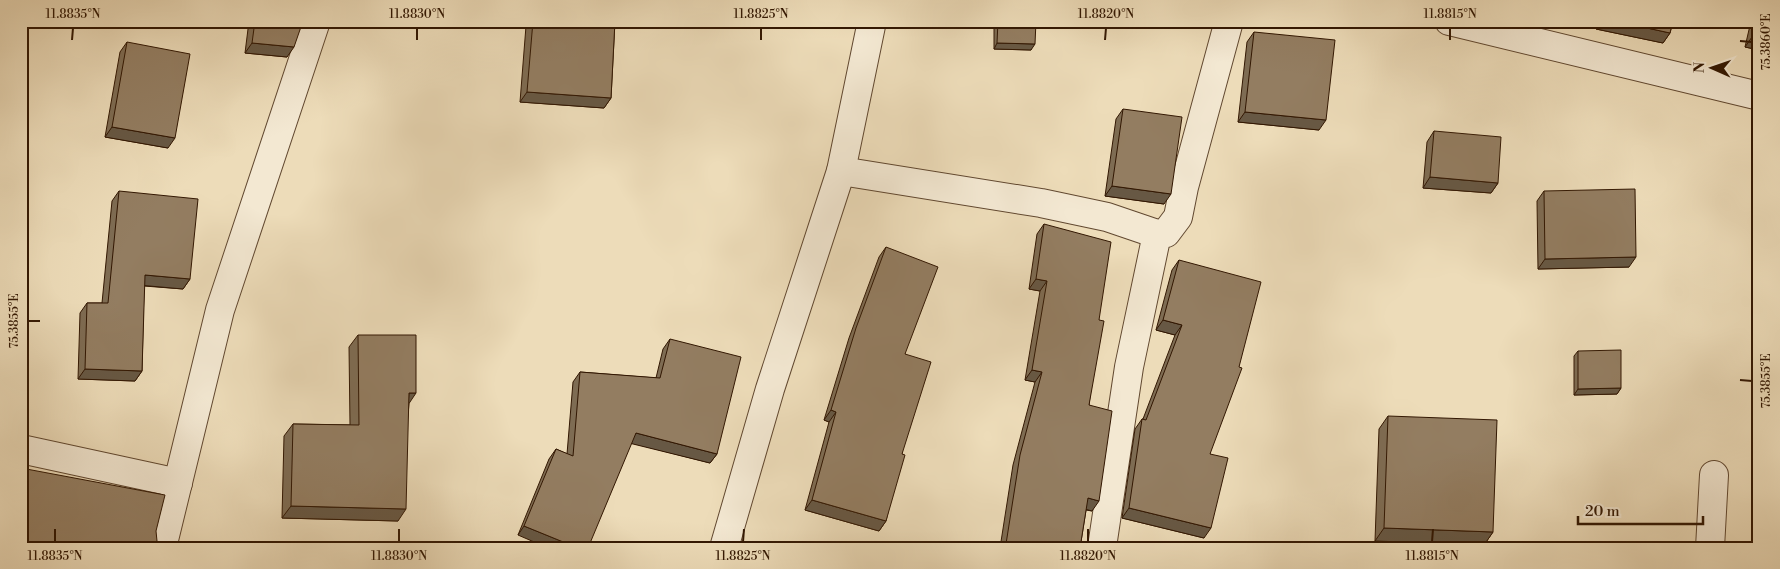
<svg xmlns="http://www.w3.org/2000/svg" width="1780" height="569" viewBox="0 0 1780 569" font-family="'Libre Bodoni',serif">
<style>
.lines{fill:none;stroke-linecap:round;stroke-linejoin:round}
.street-casing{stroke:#614830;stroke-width:30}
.street{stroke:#f3e8d2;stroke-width:28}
.wall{fill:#7e6c53;stroke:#321702}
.shaded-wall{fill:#675844;stroke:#321702}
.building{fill:#937d61;stroke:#321702}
.ticks{fill:none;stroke:#321702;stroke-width:2}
.neatline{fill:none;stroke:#321702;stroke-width:2}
.ticks-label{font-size:12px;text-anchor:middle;fill:#321702}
</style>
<rect width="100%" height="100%" fill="#eddcb9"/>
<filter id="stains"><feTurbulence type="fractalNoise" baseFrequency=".004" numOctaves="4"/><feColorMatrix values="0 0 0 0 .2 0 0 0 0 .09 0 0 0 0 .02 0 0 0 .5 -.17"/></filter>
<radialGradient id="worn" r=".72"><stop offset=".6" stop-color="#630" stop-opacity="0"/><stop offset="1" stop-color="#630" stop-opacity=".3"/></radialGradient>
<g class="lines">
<!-- street casing -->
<g class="street-casing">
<g id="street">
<polyline points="1449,21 1759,96"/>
<polyline points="841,171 1041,203 1107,217 1157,234 1129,367 1102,547"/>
<polyline points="1157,234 1166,233 1178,217 1184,187 1229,21"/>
<polyline points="21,449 178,483"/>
<polyline points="162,548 220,310 316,21"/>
<polyline points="724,548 770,389 841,171 872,21"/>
<polyline points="1710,548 1714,475"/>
</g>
</g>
<!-- street -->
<use href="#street" class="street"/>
</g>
<!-- wall -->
<g class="wall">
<polygon points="249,21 303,21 287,57 245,53"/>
<polygon points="529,21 615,21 611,98 604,108 520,102 526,26"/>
<polygon points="994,21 1036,21 1031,50 994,49"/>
<polygon points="1597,21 1673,21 1670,33 1663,43 1596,29"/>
<polygon points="1751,21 1759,21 1759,50 1745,47"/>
<polygon points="1254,32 1319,130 1238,122 1247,42"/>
<polygon points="127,42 168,148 105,137 120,52"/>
<polygon points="1123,109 1164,204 1105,196 1116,119"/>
<polygon points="1434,131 1498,183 1491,193 1423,188 1427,142"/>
<polygon points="119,191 190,279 183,289 144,286 142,371 135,381 78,379 80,313 87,303 102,303 112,201"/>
<polygon points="1544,191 1629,267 1538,269 1537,201"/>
<polygon points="1044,224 1099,320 1089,405 1092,511 1086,510 1080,548 1000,548 1013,465 1035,382 1025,380 1040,291 1029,289 1037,234"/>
<polygon points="886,247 905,354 902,454 886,521 879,531 805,510 829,422 824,420 849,338 879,257"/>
<polygon points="1179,260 1210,454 1204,538 1122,518 1135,429 1142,419 1143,419 1175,335 1156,330 1172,270"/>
<polygon points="358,335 409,404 398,521 282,518 284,436 293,424 350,425 349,347"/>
<polygon points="670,339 717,454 710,463 632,443 518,535 549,459 556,449 567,454 573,382 580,372 656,378 663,349"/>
<polygon points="1578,351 1621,388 1617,394 1574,395 1574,356"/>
<polygon points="1388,416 1493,532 1484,545 1375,541 1379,429"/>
</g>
<!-- shaded-wall -->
<g class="shaded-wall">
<polygon points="1601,21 1615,21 1670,33 1663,43 1596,29"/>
<polygon points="1752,37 1759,38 1759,50 1745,47"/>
<polygon points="252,43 294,47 287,57 245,53"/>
<polygon points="997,43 1035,44 1031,50 994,49"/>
<polygon points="527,92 611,98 604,108 520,102"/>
<polygon points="1245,112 1326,120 1319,130 1238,122"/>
<polygon points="112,127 175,138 168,148 105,137"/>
<polygon points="1430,177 1498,183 1491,193 1423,188"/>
<polygon points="1112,186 1171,194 1164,204 1105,196"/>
<polygon points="1636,257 1629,267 1538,269 1545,259"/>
<polygon points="145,275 190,279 183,289 138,285"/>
<polygon points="1036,279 1047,281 1040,291 1029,289"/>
<polygon points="1163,320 1182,325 1175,335 1156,330"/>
<polygon points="85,369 142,371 135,381 78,379"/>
<polygon points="1032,370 1042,372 1035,382 1025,380"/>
<polygon points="1621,388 1617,394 1574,395 1578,389"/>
<polygon points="409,393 416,393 408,405"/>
<polygon points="831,410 836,412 829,422 824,420"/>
<polygon points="636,433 717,454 710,463 629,443"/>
<polygon points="1088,498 1099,501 1092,511 1081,508"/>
<polygon points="812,500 886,521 879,531 805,510"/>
<polygon points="291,506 406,509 398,521 282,518"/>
<polygon points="1129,508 1211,528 1204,538 1122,518"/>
<polygon points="524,526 578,548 548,548 518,535"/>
<polygon points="1384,528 1493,532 1484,545 1375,541"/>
<polygon points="78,543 102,548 74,548"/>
<polygon points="1006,544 1030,548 1003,548"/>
</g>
<!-- building -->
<g class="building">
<polygon points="255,21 303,21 294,47 252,43"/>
<polygon points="533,21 615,21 611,98 527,92"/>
<polygon points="998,21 1036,21 1035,44 997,43"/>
<polygon points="1615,21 1673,21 1670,33"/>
<polygon points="1755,21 1759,21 1759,38 1752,37"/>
<polygon points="1254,32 1335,40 1326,120 1245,112"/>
<polygon points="127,42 190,54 175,138 112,127"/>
<polygon points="1123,109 1182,117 1171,194 1112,186"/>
<polygon points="1434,131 1501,137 1498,183 1430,177"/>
<polygon points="1635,189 1636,257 1545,259 1544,191"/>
<polygon points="119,191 198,199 190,279 145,275 142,371 85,369 87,303 108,303"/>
<polygon points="1044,224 1111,242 1099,320 1104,321 1089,405 1112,411 1099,501 1088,498 1080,548 1030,548 1006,544 1020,455 1042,372 1032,370 1047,281 1036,279"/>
<polygon points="886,247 938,267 905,354 931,362 902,454 905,455 886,521 812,500 836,412 831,410 856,328"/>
<polygon points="1179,260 1261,282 1239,367 1242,368 1210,454 1228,458 1211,528 1129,508 1142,419 1146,420 1182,325 1163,320"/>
<polygon points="358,335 416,335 416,393 409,393 406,509 291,506 293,424 359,425"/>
<polygon points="670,339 741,357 717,454 636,433 588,548 578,548 524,526 556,449 573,456 580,372 660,378"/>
<polygon points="1621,350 1621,388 1578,389 1578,351"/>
<polygon points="1388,416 1497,420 1493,532 1384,528"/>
<polygon points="21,468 165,495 156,531 157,541 155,548 102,548 78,543 77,548 21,548"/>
</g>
<!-- ticks -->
<path class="ticks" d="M72,40L73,28M417,40V28M761,40V28M1105,40L1106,28M1450,40V28M1740,41L1752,42M28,321H40M1740,380L1752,381M55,542V529M399,542V529M743,542L744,529M1088,542V529M1432,542L1433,529"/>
<!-- margin -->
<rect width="1780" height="569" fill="none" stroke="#eddcb9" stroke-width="55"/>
<!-- north arrow -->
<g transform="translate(1712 68) rotate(272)" stroke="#f3e8d2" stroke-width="4" paint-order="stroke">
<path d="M0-4L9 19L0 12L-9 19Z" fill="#321702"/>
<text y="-8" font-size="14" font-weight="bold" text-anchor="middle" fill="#321702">N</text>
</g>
<!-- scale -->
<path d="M1578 516v8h125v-8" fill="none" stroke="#321702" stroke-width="2.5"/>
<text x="1585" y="516" font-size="15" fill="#321702" stroke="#f3e8d2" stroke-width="4" paint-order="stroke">20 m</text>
<rect x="28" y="28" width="1724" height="514" class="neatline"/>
<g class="ticks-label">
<text x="73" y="18">11.8835°N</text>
<text x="417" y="18">11.8830°N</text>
<text x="761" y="18">11.8825°N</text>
<text x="1106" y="18">11.8820°N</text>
<text x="1450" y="18">11.8815°N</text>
<text transform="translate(1766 42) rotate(-90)" y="4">75.3860°E</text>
<text transform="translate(14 321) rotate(-90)" y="4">75.3855°E</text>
<text transform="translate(1766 381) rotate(-90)" y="4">75.3855°E</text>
<text x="55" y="560">11.8835°N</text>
<text x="399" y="560">11.8830°N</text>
<text x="743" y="560">11.8825°N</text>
<text x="1088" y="560">11.8820°N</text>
<text x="1432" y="560">11.8815°N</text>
</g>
<rect width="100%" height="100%" filter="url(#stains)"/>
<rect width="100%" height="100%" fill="url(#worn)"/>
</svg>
